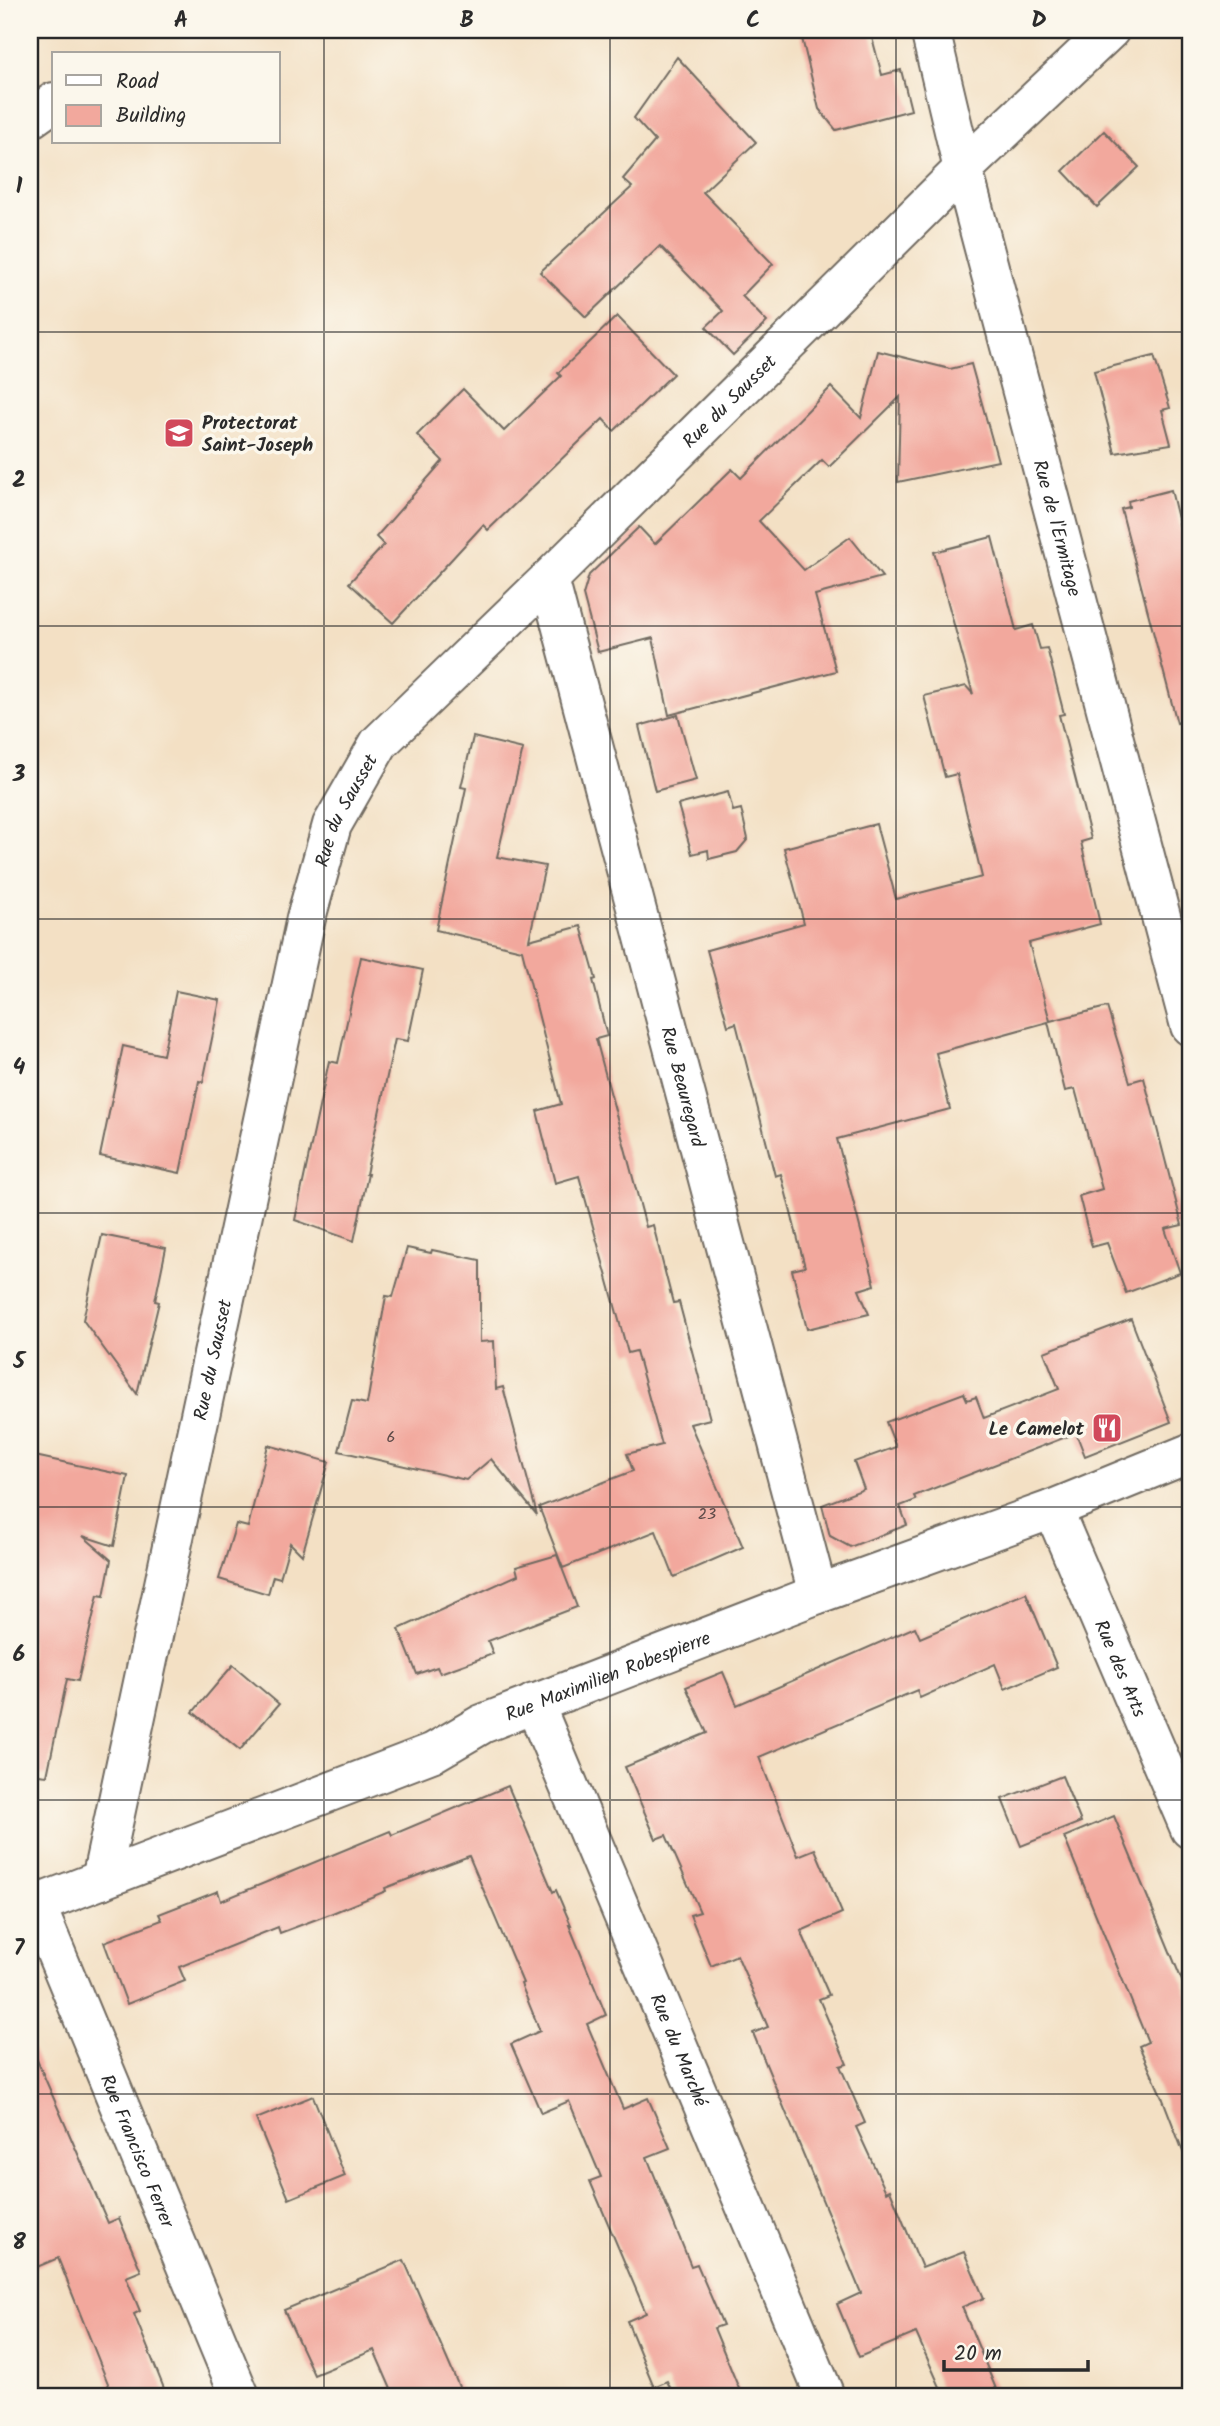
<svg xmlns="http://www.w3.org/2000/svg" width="1220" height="2426" viewBox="0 0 1220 2426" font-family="Kalam,sans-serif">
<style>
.building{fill:#f2a89d}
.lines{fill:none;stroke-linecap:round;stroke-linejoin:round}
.minor-casing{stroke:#716a61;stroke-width:42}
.minor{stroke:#fff;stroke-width:38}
.grid{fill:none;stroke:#2b2b2b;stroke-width:2;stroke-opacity:0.55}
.labels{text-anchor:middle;stroke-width:7;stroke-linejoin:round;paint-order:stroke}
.number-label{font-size:16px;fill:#5d4a48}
.street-label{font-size:19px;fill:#2b2b2b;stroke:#fbf7ec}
.poi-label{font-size:19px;font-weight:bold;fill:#2b2b2b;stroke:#fbf7ec;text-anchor:start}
.neatline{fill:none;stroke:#2b2b2b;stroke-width:2.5}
.grid-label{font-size:23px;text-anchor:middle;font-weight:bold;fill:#2b2b2b}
</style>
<rect width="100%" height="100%" fill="#fbf7ec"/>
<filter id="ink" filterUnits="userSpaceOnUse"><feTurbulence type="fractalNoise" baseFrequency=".0143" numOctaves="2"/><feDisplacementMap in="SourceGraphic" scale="14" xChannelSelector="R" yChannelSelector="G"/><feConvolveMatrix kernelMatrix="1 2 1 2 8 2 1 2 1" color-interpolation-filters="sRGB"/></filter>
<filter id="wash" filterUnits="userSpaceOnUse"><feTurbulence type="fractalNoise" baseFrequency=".00686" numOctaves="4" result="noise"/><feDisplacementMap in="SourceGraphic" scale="28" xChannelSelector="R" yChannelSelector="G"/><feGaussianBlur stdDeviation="1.57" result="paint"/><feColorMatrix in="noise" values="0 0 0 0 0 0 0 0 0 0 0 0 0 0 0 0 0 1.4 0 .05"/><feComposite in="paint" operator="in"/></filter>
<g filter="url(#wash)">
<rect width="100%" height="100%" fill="#f3e0c4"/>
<g id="blocks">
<g class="building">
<path d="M 800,30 L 870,30 L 882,75 L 901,70 L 911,110 L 836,130 L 819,109 Z"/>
<path d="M 677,57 L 756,142 L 703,192 L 773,264 L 742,296 L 767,322 L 733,355 L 706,327 L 723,311 L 660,246 L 586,317 L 540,272 L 632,187 L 623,179 L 655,141 L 634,118 Z"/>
<path d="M 1104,131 L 1139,167 L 1097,207 L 1063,171 Z"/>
<path d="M 617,316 L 673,374 L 614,431 L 603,419 L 488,530 L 483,525 L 393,623 L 349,583 L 384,545 L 376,537 L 443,461 L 417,435 L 463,389 L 504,431 L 561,376 L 558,373 Z"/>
<path d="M 878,351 L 950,369 L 971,364 L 998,461 L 898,482 L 900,397 L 829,467 L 822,460 L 759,521 L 804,570 L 850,537 L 882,577 L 815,595 L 836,671 L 669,715 L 653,638 L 598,652 L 583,595 L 589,575 L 639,527 L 655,544 L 732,469 L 741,478 L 831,387 L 861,418 Z"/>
<path d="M 1154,356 L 1170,408 L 1162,410 L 1171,444 L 1115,453 L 1094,371 Z"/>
<path d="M 1171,490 L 1190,568 L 1190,721 L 1177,723 L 1121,509 L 1129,507 L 1128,501 Z"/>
<path d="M 992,537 L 1016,630 L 1033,625 L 1040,649 L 1047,648 L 1064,714 L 1059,715 L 1091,839 L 1081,842 L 1100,924 L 1029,943 L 1050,1021 L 1107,1007 L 1130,1082 L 1144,1078 L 1182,1225 L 1165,1229 L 1180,1273 L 1126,1293 L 1107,1243 L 1092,1247 L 1079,1196 L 1102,1189 L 1075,1089 L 1065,1091 L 1048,1022 L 936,1053 L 950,1109 L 837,1139 L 875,1285 L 859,1290 L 869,1314 L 807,1329 L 792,1270 L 805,1267 L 781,1174 L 775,1176 L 736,1023 L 728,1026 L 707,950 L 804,923 L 784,848 L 876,824 L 896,899 L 982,877 L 957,774 L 945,777 L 924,696 L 966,686 L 973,694 L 934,552 Z"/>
<path d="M 678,715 L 696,780 L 655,791 L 639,726 Z"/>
<path d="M 473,737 L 523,749 L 497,857 L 545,866 L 529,940 L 581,926 L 596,979 L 593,980 L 607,1036 L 596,1039 L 646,1227 L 653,1225 L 673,1303 L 679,1302 L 710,1419 L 690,1424 L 743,1547 L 674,1577 L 656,1531 L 563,1568 L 539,1507 L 633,1471 L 627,1454 L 662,1445 L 636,1351 L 628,1353 L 579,1176 L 555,1183 L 537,1111 L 561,1104 L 522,950 L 436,930 L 466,788 L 461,787 Z"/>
<path d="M 728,792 L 733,811 L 741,809 L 748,839 L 737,852 L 709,859 L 708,850 L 692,854 L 678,805 Z"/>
<path d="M 361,957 L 423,970 L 408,1041 L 395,1039 L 366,1174 L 368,1174 L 354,1241 L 295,1220 L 329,1061 L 338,1063 Z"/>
<path d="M 176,991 L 220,1000 L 203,1082 L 199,1081 L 180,1173 L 100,1156 L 123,1046 L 163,1055 Z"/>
<path d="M 102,1235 L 166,1248 L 155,1301 L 159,1302 L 137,1394 L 83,1320 Z"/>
<path d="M 407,1248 L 431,1253 L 432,1250 L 480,1260 L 480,1342 L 494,1341 L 496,1389 L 503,1387 L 537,1515 L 491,1459 L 466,1480 L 339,1451 L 352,1401 L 367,1404 L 386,1296 L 393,1297 Z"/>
<path d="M 1131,1319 L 1171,1422 L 1085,1456 L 1076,1433 L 914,1496 L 916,1500 L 900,1506 L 907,1525 L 850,1547 L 830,1536 L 822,1505 L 864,1489 L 854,1462 L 896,1447 L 886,1422 L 964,1393 L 967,1400 L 976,1397 L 984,1418 L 1059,1389 L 1044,1352 Z"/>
<path d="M 268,1445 L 329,1462 L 302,1555 L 290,1543 L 280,1578 L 273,1576 L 268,1594 L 219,1579 L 236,1524 L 248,1527 Z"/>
<path d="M 30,1455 L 128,1476 L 114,1546 L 83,1536 L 111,1560 L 104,1596 L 98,1595 L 78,1681 L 67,1679 L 47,1776 L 30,1774 Z"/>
<path d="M 557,1555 L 577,1607 L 488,1641 L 493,1654 L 440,1673 L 437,1667 L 417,1674 L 399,1629 L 518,1575 L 516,1567 Z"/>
<path d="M 1026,1593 L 1057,1667 L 1005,1689 L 995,1664 L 920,1698 L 917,1690 L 759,1757 L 798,1856 L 815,1849 L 842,1913 L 801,1931 L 829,1995 L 819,1999 L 847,2064 L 840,2066 L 865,2123 L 856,2127 L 886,2192 L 890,2190 L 922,2268 L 964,2252 L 984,2298 L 962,2307 L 999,2396 L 944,2396 L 916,2333 L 859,2357 L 837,2304 L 861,2293 L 753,2033 L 768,2027 L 737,1955 L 711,1966 L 690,1915 L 700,1912 L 666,1835 L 656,1839 L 625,1767 L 707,1733 L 686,1687 L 723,1672 L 737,1705 L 915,1627 L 920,1638 Z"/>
<path d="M 233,1665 L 279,1704 L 240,1750 L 193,1712 Z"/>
<path d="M 1062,1776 L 1081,1822 L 1021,1846 L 1002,1799 Z"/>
<path d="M 508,1786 L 553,1892 L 556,1890 L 571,1925 L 569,1925 L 606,2015 L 587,2024 L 623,2109 L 648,2098 L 670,2148 L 647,2157 L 691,2266 L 697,2264 L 723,2325 L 714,2328 L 742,2396 L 674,2396 L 667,2381 L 654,2387 L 627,2321 L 646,2313 L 590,2181 L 601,2177 L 569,2101 L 541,2113 L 511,2044 L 540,2031 L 521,1984 L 523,1983 L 469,1856 L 385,1888 L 386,1891 L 330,1914 L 280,1933 L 278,1927 L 179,1967 L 185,1981 L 127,2004 L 104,1942 L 162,1920 L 159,1914 L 218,1891 L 221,1901 L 390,1831 L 392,1835 Z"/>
<path d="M 1114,1816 L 1190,2000 L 1190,2161 L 1187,2162 L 1162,2097 L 1139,2046 L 1148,2042 L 1064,1837 Z"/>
<path d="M 30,2044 L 108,2223 L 119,2218 L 141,2271 L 126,2277 L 140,2311 L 134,2314 L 167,2396 L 113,2396 L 58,2258 L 30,2270 Z"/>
<path d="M 313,2096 L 345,2176 L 289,2199 L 256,2119 Z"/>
<path d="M 404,2260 L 463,2396 L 394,2396 L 374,2350 L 314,2375 L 284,2310 Z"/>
</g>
</g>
</g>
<g filter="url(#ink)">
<use href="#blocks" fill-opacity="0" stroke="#716a61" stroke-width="2"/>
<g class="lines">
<g class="minor-casing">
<g id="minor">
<path id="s1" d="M 930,30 L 963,169 L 1190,1026"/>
<path d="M 30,119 L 54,102"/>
<path id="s2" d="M 549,579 L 818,1594"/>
<path id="s3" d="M 1053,1509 L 1190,1829"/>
<path id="s4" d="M 534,1703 L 825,2396"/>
<path id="s5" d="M 101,1880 L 306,918 L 332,825 L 379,743 L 549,579 L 963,169 L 1110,30"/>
<path id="s6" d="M 36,1905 L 240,2396"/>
<path id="s7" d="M 30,1907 L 434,1752 L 482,1724 L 818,1594 L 1053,1509 L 1190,1453"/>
</g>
</g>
<use href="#minor" class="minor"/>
</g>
</g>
<path class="grid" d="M 324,30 L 324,2396M 610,30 L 610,2396M 896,30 L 896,2396M 30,332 L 1190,332M 30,626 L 1190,626M 30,919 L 1190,919M 30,1213 L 1190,1213M 30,1507 L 1190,1507M 30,1800 L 1190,1800M 30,2094 L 1190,2094"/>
<defs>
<g id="school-square" transform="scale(1.575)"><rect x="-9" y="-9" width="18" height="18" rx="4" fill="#d1495b" stroke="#fbf7ec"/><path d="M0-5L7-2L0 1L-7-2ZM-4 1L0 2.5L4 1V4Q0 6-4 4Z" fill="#fff"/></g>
<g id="restaurant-square" transform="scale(1.575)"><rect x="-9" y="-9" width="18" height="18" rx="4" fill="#d1495b" stroke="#fbf7ec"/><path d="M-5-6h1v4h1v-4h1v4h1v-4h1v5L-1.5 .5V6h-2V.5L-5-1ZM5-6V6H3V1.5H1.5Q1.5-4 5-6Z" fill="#fff"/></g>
</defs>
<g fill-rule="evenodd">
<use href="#school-square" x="179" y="433"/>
<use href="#restaurant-square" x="1107" y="1428"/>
</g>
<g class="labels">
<g class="number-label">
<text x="391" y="1442">6</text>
<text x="707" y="1519">23</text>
</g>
<g class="street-label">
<text dy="7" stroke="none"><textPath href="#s5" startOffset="1664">Rue du Sausset</textPath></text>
<text dy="7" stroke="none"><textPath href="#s1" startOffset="514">Rue de l'Ermitage</textPath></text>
<text dy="7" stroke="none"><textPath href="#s5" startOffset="1099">Rue du Sausset</textPath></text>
<text dy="7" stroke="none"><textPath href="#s2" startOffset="525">Rue Beauregard</textPath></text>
<text dy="7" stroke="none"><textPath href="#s5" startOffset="532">Rue du Sausset</textPath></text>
<text dy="7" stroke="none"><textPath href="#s3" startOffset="173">Rue des Arts</textPath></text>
<text dy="7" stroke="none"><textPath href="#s7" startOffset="623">Rue Maximilien Robespierre</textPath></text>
<text dy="7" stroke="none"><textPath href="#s4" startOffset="376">Rue du Marché</textPath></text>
<text dy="7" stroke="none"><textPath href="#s6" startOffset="266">Rue Francisco Ferrer</textPath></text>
</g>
<g class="poi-label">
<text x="202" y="429">Protectorat<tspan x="202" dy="22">Saint-Joseph</tspan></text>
<text x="1084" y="1435" text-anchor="end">Le Camelot</text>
</g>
</g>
<rect width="1220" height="2426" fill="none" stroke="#fbf7ec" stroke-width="77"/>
<rect x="52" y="52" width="228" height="91" fill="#fbf7ec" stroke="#a8a59f" stroke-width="2"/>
<rect x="66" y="75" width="35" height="10" fill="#ffffff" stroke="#a8a59f" stroke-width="2"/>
<text x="116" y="88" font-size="21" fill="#2b2b2b">Road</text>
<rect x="66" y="105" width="35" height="21" fill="#f2a89d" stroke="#a8a59f" stroke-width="2"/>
<text x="116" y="122" font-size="21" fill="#2b2b2b">Building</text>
<path d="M944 2360v10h144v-10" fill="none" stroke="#2b2b2b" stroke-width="3.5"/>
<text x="954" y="2360" font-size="21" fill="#2b2b2b" stroke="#fbf7ec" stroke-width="5" paint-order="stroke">20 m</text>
<rect x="38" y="38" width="1144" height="2350" class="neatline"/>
<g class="grid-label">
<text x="181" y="27">A</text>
<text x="467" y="27">B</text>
<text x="753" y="27">C</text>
<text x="1039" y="27">D</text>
<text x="19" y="193">1</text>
<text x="19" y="487">2</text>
<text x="19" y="781">3</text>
<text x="19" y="1074">4</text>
<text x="19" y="1368">5</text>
<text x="19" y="1661">6</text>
<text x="19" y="1955">7</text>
<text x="19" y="2249">8</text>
</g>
</svg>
